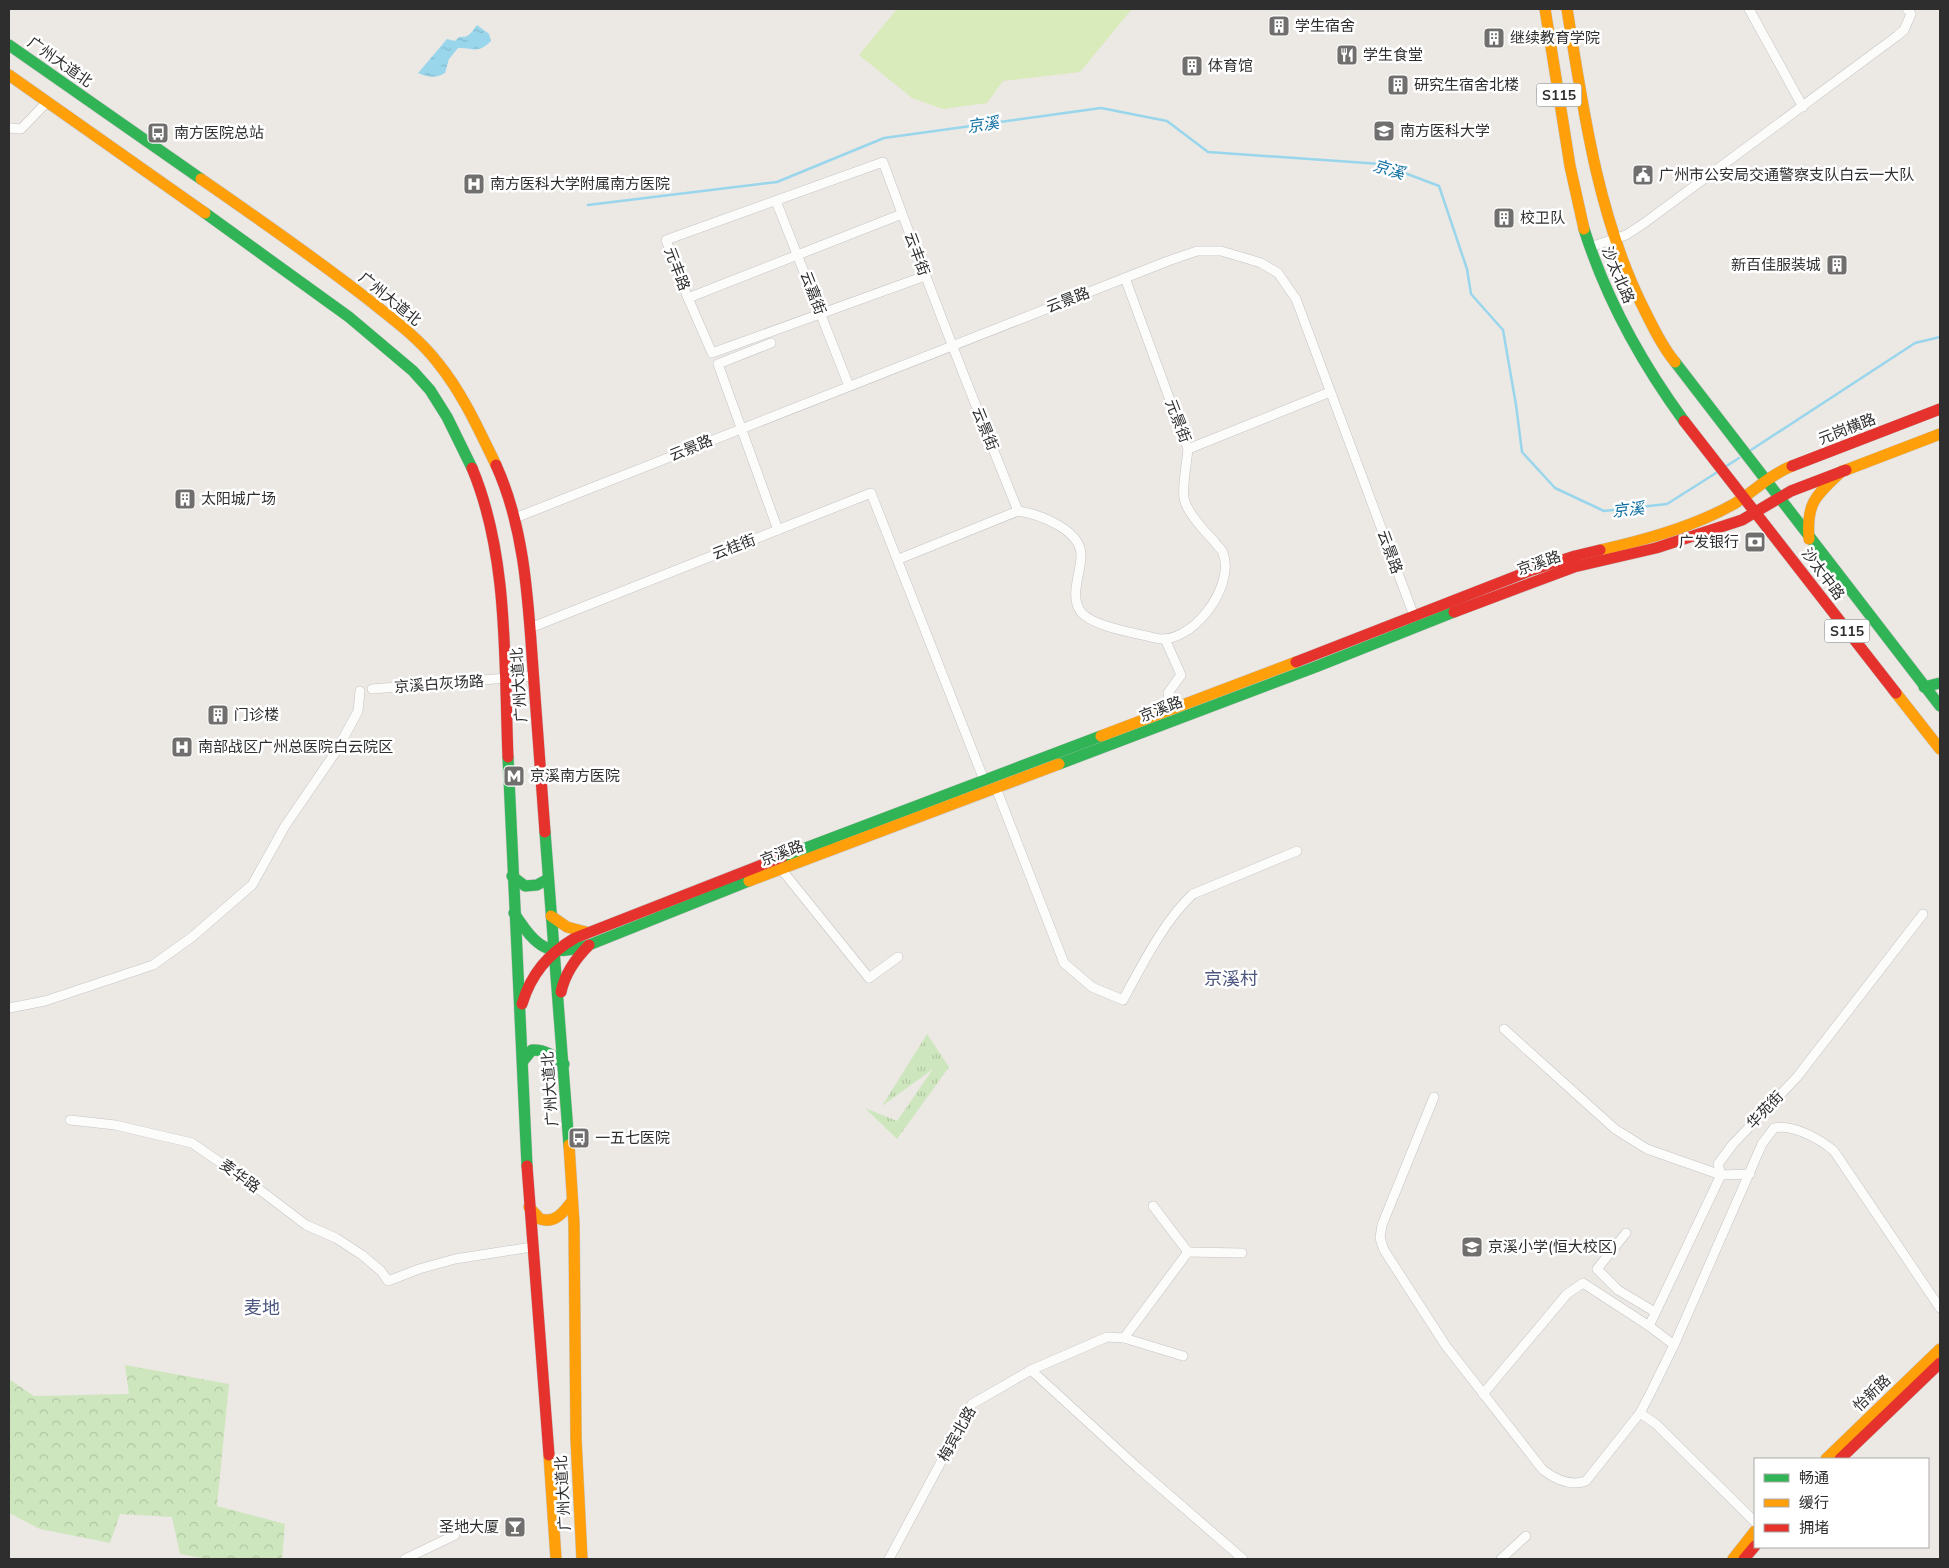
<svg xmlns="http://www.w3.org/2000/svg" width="1949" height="1568" viewBox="0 0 1949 1568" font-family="Mulish,'Noto Sans SC',sans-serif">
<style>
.forest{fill:url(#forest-crowns)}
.park{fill:url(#park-tufts)}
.pitch{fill:#d9eabb}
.water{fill:url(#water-ripples)}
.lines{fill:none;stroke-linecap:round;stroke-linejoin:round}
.stream{stroke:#99d6ec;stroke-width:2.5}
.street-casing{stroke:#c5c4c5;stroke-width:10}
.fast-casing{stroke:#c5c4c5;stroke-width:12}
.slow-casing{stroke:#c5c4c5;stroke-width:12}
.jam-casing{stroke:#c5c4c5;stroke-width:12}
.street{stroke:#fcfcfb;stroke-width:9}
.fast{stroke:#30b455;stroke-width:11}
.slow{stroke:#ff9f0a;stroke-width:11}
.jam{stroke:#e5322d;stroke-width:11}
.labels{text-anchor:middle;stroke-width:5;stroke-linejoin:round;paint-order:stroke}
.shield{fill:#fff;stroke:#6d6d6d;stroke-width:1}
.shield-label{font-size:14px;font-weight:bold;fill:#2e2e2e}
.poi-label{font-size:15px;fill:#2e2e2e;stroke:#fff;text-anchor:start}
.street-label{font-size:15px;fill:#2e2e2e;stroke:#fff}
.water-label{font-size:16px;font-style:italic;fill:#0d6fa3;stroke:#fff}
.quarter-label{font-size:18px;fill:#4d5680;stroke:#fff}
</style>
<defs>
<pattern id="forest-crowns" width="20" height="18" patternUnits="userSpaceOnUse" patternTransform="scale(1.25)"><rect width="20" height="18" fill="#cee6be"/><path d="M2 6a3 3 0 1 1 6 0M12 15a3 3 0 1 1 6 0" fill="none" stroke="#b1c6a4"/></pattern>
<pattern id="park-tufts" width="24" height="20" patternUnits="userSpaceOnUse" patternTransform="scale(1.25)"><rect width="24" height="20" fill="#cee6be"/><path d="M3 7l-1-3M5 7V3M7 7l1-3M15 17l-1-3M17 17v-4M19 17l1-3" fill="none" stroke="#b1c6a4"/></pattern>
<pattern id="water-ripples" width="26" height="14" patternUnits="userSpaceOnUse" patternTransform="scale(1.25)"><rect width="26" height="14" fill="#99d6ec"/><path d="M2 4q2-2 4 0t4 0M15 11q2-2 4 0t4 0" fill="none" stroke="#84b8cb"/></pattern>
</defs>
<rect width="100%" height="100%" fill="#ece8e4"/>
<path class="forest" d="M 125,1365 L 229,1384 L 217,1506 L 285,1524 L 282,1559 L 208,1559 L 180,1554 L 172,1517 L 120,1514 L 110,1543 L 40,1529 L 9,1513 L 9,1379 L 34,1396 L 129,1394 Z"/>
<path class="park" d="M 927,1034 L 949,1067 L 897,1139 L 865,1108 L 897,1121 L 933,1069 L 882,1106 Z"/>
<path class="pitch" d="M 897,9 L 1132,9 L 1080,72 L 1003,81 L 987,103 L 943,109 L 912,98 L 859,55 Z"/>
<path class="water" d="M 477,25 L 489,34 L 491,41 C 477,55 473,47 458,48 L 449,59 L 445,73 C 435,79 428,77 418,73 L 447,39 L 455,41 L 459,37 C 470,38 471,32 477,25 Z"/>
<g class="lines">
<g class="stream">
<path d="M 588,205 L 777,182 L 884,138 L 1101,108 L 1167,121 L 1208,152 L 1381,164 L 1439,186 L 1467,269 L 1471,294 L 1503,330 L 1516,405 L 1522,452 L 1555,488 L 1604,511 L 1667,504 L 1716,473"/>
<path d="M 1748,452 L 1915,343 L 1940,337"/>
<path d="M 1725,467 L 1739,458"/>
</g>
<g class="street-casing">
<g id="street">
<path d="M 1749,9 L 1803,107"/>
<path d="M 9,128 L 21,129 L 47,102"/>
<path d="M 776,201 L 849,386"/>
<path d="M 902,214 L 688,298 L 666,240 L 883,162 C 926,279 971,395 1018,511"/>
<path d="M 1590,247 L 1626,235 L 1643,224 L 1897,36 L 1904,30 L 1911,14 L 1907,9"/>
<path d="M 1125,278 L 1188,449 L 1330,392"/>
<path d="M 688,298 L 712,353 L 925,276"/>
<path d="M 771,343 L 718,364 L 778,530"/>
<path d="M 1018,511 C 1039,514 1082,530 1081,556 C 1081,573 1069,596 1081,612 C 1093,627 1136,633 1155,638 C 1191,647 1236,586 1223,553 C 1222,549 1216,545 1214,541 C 1205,532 1186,511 1184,498 C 1182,487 1187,461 1188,449"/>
<path d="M 515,518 L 1168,261 L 1197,251 L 1221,251 L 1245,258 L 1261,263 L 1278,273 L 1296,299 L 1414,616"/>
<path d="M 899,559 L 1018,511"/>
<path d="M 530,628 L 871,493 L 984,780"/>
<path d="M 1165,639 L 1181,675 L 1168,693 L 1171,711"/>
<path d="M 372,689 L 533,676"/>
<path d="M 996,788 L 1064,963 L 1092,987 L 1123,1000 C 1141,967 1165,919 1193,894 L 1297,851"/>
<path d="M 781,869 L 869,978 L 898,957"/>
<path d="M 9,1008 L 45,1001 L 153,965 L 192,937 L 252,885 L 285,826 L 337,750 L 358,711 L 360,691"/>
<path d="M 1504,1029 L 1615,1129 L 1647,1149 L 1721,1175 L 1750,1174"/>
<path d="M 1434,1097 L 1382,1225 L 1380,1238 L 1384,1250 L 1446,1346 L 1543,1470 C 1555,1479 1570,1487 1586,1481 L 1640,1413 L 1652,1390 L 1675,1343 L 1762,1144 L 1774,1128 C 1793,1124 1820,1139 1834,1151 L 1940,1308"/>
<path d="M 70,1120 L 115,1125 L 192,1143 L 260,1190 L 306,1225 L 336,1238 L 362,1255 L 381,1271 L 388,1281 L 419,1269 L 455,1259 L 532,1247"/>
<path d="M 1153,1206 L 1188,1252"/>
<path d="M 1626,1233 L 1597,1269 L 1618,1290 L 1655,1312"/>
<path d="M 1188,1252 L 1242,1253"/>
<path d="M 1649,1326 L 1721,1175 L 1718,1164 L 1733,1144 L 1797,1077 L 1923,914"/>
<path d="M 1124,1338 L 1188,1252"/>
<path d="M 1031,1370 L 1138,1468 L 1243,1559"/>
<path d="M 1483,1394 L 1567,1294 L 1583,1283 L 1649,1326 L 1674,1345"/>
<path d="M 1640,1413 L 1656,1424 L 1755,1522"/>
<path d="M 405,1559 L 455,1535"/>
<path d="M 889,1559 L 972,1404 L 1031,1370 L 1107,1337 L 1124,1338 L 1183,1356"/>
<path d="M 1501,1559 L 1526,1536"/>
</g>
</g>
<g class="fast-casing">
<g id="fast">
<path d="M 9,45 L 201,179"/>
<path d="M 205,213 L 349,317 L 413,371 L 430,390 L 447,417 L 472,468"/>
<path d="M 1584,229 C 1606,299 1641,362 1684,421"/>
<path d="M 1675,362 L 1940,706"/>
<path d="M 1924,687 L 1940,683"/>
<path d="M 508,757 L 527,1166"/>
<path d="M 1059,764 L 1318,666 L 1454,612"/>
<path d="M 545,832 L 569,1145"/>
<path d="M 782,857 L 1101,736"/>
<path d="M 512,876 L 525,886 L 537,885 L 548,879"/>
<path d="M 514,913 C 537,948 548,958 589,945 L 749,881"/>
<path d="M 523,1061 L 532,1050 C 545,1049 554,1056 564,1064"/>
</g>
</g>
<g class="slow-casing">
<g id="slow">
<path d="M 1545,9 L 1570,166 L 1584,229"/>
<path d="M 1567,9 C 1583,108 1597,212 1641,303 C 1651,323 1661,345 1675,362"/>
<path d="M 9,75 L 205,213"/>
<path d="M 201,179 C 256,217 312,256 365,297 C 390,317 418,337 438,363 C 463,394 479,430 496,465"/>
<path d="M 1846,470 L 1940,434"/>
<path d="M 1809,539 C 1806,501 1817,495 1842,471"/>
<path d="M 1600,550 C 1646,540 1693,527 1734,504 C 1753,492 1771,474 1792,466"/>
<path d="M 1896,693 L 1940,749"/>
<path d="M 1101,736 L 1296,662"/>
<path d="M 749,881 L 1059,764"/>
<path d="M 551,916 L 567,927 L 586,932"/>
<path d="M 569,1145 L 574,1223 L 576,1439 L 582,1559"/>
<path d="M 529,1207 L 540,1219 C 555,1224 564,1212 572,1201"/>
<path d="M 549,1455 L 556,1559"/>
<path d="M 1826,1459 L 1940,1349"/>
<path d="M 1733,1559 L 1755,1531"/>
</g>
</g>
<g class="jam-casing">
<g id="jam">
<path d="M 1684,421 L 1896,693"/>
<path d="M 496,465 C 525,529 528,600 533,669 C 537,723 541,778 545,832"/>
<path d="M 1792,466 L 1940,409"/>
<path d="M 472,468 C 509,556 504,663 508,757"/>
<path d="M 1454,612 L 1574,567 L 1656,548 L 1742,520 L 1791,491 L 1846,470"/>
<path d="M 1296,662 L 1532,570 L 1575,556 L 1600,550"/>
<path d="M 561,992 C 565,973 575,959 589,945"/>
<path d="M 522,1004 C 531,974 548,954 575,938 L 782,857"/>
<path d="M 527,1166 L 549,1455"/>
<path d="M 1840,1459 L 1940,1363"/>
<path d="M 1744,1559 L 1755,1546"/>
</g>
</g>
<use href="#street" class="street"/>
<use href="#fast" class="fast"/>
<use href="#slow" class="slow"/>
<use href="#jam" class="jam"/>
</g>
<defs>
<g id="building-square" transform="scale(1.125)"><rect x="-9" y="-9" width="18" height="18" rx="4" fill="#706f6e" stroke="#fff"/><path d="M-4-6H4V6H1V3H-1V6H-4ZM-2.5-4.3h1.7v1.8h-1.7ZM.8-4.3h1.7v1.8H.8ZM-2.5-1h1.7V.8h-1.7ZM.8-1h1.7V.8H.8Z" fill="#fff"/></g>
<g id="restaurant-square" transform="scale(1.125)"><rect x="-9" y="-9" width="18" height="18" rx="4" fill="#706f6e" stroke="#fff"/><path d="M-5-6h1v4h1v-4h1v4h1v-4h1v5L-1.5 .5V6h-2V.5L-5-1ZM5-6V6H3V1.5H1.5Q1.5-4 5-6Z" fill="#fff"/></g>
<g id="university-square" transform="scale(1.125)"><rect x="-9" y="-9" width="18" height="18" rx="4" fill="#706f6e" stroke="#fff"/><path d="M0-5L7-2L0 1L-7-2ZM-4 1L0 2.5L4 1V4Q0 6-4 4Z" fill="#fff"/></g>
<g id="bus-square" transform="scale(1.125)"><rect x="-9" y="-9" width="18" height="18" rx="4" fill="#706f6e" stroke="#fff"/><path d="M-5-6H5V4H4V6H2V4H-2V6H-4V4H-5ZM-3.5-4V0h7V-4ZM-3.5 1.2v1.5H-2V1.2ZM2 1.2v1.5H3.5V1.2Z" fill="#fff"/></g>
<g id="civic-square" transform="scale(1.125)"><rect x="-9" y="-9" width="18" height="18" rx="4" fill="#706f6e" stroke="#fff"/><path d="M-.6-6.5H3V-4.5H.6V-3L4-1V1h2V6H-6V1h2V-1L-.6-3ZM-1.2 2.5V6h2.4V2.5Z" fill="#fff"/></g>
<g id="hospital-square" transform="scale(1.125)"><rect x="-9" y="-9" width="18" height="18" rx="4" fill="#706f6e" stroke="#fff"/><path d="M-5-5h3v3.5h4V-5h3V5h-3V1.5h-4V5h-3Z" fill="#fff"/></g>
<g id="bank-square" transform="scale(1.125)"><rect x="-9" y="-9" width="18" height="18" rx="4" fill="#706f6e" stroke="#fff"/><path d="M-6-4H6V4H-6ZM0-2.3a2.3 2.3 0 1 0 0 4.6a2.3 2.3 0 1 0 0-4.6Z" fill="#fff"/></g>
<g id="metro-square" transform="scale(1.125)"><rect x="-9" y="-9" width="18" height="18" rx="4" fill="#706f6e" stroke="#fff"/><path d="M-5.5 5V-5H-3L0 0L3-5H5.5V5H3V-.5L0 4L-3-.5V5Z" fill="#fff"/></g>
<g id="school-square" transform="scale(1.125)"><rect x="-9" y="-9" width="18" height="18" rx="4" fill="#706f6e" stroke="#fff"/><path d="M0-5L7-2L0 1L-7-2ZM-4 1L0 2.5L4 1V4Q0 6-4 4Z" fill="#fff"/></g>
<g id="bar-square" transform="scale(1.125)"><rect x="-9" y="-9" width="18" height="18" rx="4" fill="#706f6e" stroke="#fff"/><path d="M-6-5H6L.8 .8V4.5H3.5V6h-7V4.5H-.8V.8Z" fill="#fff"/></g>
</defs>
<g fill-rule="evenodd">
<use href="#building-square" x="1279" y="26"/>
<use href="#building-square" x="1494" y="38"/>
<use href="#restaurant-square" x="1347" y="55"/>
<use href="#building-square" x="1192" y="66"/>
<use href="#building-square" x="1398" y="85"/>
<use href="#university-square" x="1384" y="131"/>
<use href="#bus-square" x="158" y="133"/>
<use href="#civic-square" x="1643" y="175"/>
<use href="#hospital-square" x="474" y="184"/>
<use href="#building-square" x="1504" y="218"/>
<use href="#building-square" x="1837" y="265"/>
<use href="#building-square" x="185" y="499"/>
<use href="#bank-square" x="1755" y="542"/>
<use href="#building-square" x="218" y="715"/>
<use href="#hospital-square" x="182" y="747"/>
<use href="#metro-square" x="514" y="776"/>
<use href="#bus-square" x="579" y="1138"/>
<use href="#school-square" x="1472" y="1247"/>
<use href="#bar-square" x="515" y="1527"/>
</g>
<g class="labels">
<g class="shield">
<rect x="1536.5" y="83.5" width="45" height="23" rx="4"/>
<rect x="1824.5" y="619.5" width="45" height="23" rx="4"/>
</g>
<g class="shield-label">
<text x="1559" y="100">S115</text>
<text x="1847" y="636">S115</text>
</g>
<g class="poi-label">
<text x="1295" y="31">学生宿舍</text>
<text x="1510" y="43">继续教育学院</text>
<text x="1363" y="60">学生食堂</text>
<text x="1208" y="71">体育馆</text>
<text x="1414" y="90">研究生宿舍北楼</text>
<text x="1400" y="136">南方医科大学</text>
<text x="174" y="138">南方医院总站</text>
<text x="1659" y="180">广州市公安局交通警察支队白云一大队</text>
<text x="490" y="189">南方医科大学附属南方医院</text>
<text x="1520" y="223">校卫队</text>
<text x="1821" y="270" text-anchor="end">新百佳服装城</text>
<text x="201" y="504">太阳城广场</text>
<text x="1739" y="547" text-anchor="end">广发银行</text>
<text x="234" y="720">门诊楼</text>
<text x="198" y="752">南部战区广州总医院白云院区</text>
<text x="530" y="781">京溪南方医院</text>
<text x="595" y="1143">一五七医院</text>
<text x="1488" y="1252">京溪小学(恒大校区)</text>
<text x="499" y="1532" text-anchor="end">圣地大厦</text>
</g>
<g class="street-label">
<text transform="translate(60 62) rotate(35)" y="5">广州大道北</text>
<text transform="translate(917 254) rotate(70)" y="5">云丰街</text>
<text transform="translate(677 269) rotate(69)" y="5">元丰路</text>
<text transform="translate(1618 275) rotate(67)" y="5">沙太北路</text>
<text transform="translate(813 293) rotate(69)" y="5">云嘉街</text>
<text transform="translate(390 299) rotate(39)" y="5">广州大道北</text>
<text transform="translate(1068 300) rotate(-21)" y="5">云景路</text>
<text transform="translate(1178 421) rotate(69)" y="5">元景街</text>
<text transform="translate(985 429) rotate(68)" y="5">云景街</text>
<text transform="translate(1847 429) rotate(-21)" y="5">元岗横路</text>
<text transform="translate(691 448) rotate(-22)" y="5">云景路</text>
<text transform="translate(734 547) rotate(-21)" y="5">云桂街</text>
<text transform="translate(1390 552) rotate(70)" y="5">云景路</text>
<text transform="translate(1539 563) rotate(-19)" y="5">京溪路</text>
<text transform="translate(1823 574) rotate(53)" y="5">沙太中路</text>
<text transform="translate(439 684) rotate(-4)" y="5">京溪白灰场路</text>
<text transform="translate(519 685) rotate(-94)" y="5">广州大道北</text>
<text transform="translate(1161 709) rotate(-21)" y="5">京溪路</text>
<text transform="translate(782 853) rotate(-21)" y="5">京溪路</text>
<text transform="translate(550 1089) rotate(-94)" y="5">广州大道北</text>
<text transform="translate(1765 1110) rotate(-46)" y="5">华苑街</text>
<text transform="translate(240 1176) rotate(36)" y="5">麦华路</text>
<text transform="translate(1872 1393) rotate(-44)" y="5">怡新路</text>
<text transform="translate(957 1434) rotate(-61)" y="5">梅宾北路</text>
<text transform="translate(563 1493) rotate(-93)" y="5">广州大道北</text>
</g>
<g class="water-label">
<text transform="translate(983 124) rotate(-8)" y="6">京溪</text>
<text transform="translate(1389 169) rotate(16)" y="6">京溪</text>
<text transform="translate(1628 509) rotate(-6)" y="6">京溪</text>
</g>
<g class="quarter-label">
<text x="1231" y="985">京溪村</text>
<text x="262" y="1314">麦地</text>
</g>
</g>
<rect width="1949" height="1568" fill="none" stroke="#2e2e2e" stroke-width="20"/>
<rect x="1754" y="1458" width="175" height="90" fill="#ffffff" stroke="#ababab"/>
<rect x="1764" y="1474" width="25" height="8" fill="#30b455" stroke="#ababab"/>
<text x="1799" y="1483" font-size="15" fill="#2e2e2e">畅通</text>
<rect x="1764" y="1499" width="25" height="8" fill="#ff9f0a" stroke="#ababab"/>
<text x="1799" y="1508" font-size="15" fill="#2e2e2e">缓行</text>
<rect x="1764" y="1524" width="25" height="8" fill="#e5322d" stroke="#ababab"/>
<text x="1799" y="1533" font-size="15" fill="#2e2e2e">拥堵</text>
</svg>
